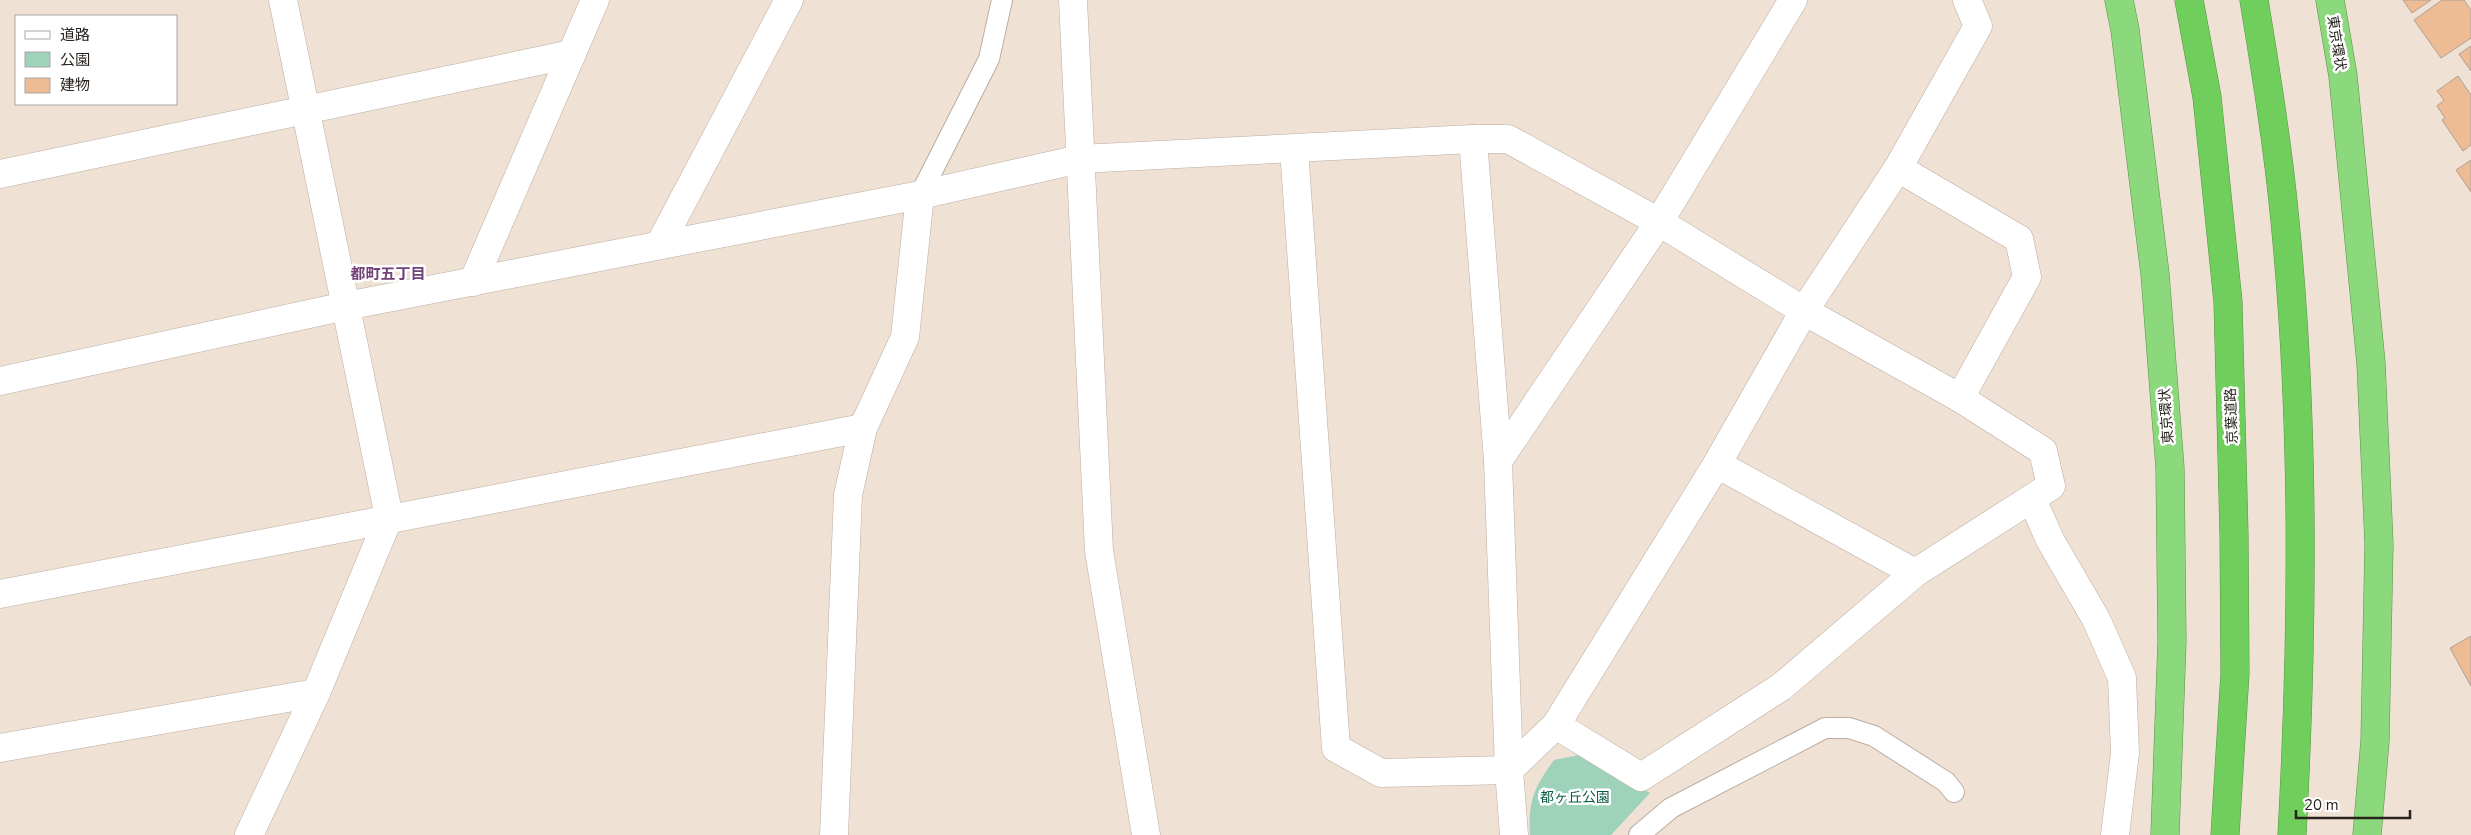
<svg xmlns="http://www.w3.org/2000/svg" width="2471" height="835" viewBox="0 0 2471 835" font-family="'Nunito Sans','Noto Sans JP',sans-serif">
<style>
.green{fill:#9ed2ba}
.building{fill:#edbc94;stroke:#aea094}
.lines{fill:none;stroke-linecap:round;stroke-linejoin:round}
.service-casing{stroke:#bbada1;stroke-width:22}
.minor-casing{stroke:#bbada1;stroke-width:29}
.trunk-casing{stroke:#579346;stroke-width:29}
.motorway-casing{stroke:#579346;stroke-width:29}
.service{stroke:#fff;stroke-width:20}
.minor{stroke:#fff;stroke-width:28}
.trunk{stroke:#8cd87c;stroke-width:28}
.motorway{stroke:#70cf5c;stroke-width:28}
.labels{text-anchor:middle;stroke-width:5;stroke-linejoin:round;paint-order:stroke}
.street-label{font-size:14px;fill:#28231e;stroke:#fff}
.park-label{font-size:14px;fill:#075b41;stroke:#fff}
.neighbourhood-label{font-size:15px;font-weight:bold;fill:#714278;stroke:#fff}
</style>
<rect width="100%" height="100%" fill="#f0e1d5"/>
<path class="green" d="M 1579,755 L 1650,793 L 1611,835 L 1530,835 C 1528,800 1534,788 1554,760 Z"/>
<g class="building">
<path d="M 2403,0 L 2431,0 L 2412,13 Z"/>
<path d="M 2442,0 L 2464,0 L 2471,10 L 2471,38 L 2441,58 L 2414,20 Z"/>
<path d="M 2471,46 L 2471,71 L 2459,54 Z"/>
<path d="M 2458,76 L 2471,95 L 2471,145 L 2463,151 L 2442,120 L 2445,118 L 2437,106 L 2444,100 L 2437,91 Z"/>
<path d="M 2471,160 L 2471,192 L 2456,170 Z"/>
<path d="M 2471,636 L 2471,686 L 2450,648 Z"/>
</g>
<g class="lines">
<g class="service-casing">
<g id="service">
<path d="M 920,195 L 989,59 L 1002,0"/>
<path d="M 1639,835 L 1671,808 L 1825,728 L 1849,728 L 1874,736 L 1946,782 L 1954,792"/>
</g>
</g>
<g class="minor-casing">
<g id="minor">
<path d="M 1073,0 L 1099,551 L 1146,835"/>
<path d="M 1473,139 L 1498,461 L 1509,770 L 1514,835"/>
<path d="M 1294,149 L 1336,748 L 1381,773 L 1509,770 L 1556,725 L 1717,464 L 1804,311 L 1898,168 L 1978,26 L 1967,0"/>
<path d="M 1898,168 L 2019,239 L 2027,277 L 1960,398"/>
<path d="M 0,174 L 572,54"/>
<path d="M 660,244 L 789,0"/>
<path d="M 473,282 L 595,0"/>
<path d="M 0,381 L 346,306 L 920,195 L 1080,159 L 1473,139 L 1508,139 L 1659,222 L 1804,311 L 1960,398 L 2043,451 L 2051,486 L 1915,573 L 1781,687 L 1641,777 L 1556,725"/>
<path d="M 1498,461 L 1659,222 L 1793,0"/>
<path d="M 1717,464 L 1915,573"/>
<path d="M 2032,499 L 2050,540 L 2096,619 L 2122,678 L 2125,753 L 2115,835"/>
<path d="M 0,594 L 863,428"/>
<path d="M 0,748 L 316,693"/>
<path d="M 249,835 L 316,693 L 389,517 L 283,0"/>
<path d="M 834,835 L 848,495 L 863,428 L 905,337 L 920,195"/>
</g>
</g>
<g class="trunk-casing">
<g id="trunk">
<path d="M 2119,0 L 2125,30 L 2155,274 L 2170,468 L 2172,641 L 2165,835"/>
<path d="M 2330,0 L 2343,76 L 2371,363 L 2379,544 L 2375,741 L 2367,835"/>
</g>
</g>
<g class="motorway-casing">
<g id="motorway">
<path d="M 2189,0 L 2207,97 L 2228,302 L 2234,534 L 2235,673 L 2225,835"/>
<path d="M 2254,0 C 2266,73 2278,147 2285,221 C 2305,425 2303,631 2292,835"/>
</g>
</g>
<use href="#service" class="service"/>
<use href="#minor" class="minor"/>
<use href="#trunk" class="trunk"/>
<use href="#motorway" class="motorway"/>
</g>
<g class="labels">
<g class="street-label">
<text transform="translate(2337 43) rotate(81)" y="5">東京環状</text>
<text transform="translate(2166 416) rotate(-94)" y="5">東京環状</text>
<text transform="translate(2231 416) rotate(-92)" y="5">京葉道路</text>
</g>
<g class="park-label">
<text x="1575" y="802">都ヶ丘公園</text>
</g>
<g class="neighbourhood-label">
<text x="388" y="279">都町五丁目</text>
</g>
</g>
<rect x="15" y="15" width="162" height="90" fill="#ffffff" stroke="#a9a7a5"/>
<rect x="25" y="31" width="25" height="8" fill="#ffffff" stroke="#a9a7a5"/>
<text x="60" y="40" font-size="15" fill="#28231e">道路</text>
<rect x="25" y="52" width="25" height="15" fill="#9ed2ba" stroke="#a9a7a5"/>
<text x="60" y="65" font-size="15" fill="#28231e">公園</text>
<rect x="25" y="78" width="25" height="15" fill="#edbc94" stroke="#a9a7a5"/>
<text x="60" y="90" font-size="15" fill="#28231e">建物</text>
<path d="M2296 810v8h114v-8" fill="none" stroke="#28231e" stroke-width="2.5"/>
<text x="2304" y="810" font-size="15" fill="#28231e" stroke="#ffffff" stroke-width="4" paint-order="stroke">20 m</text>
</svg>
